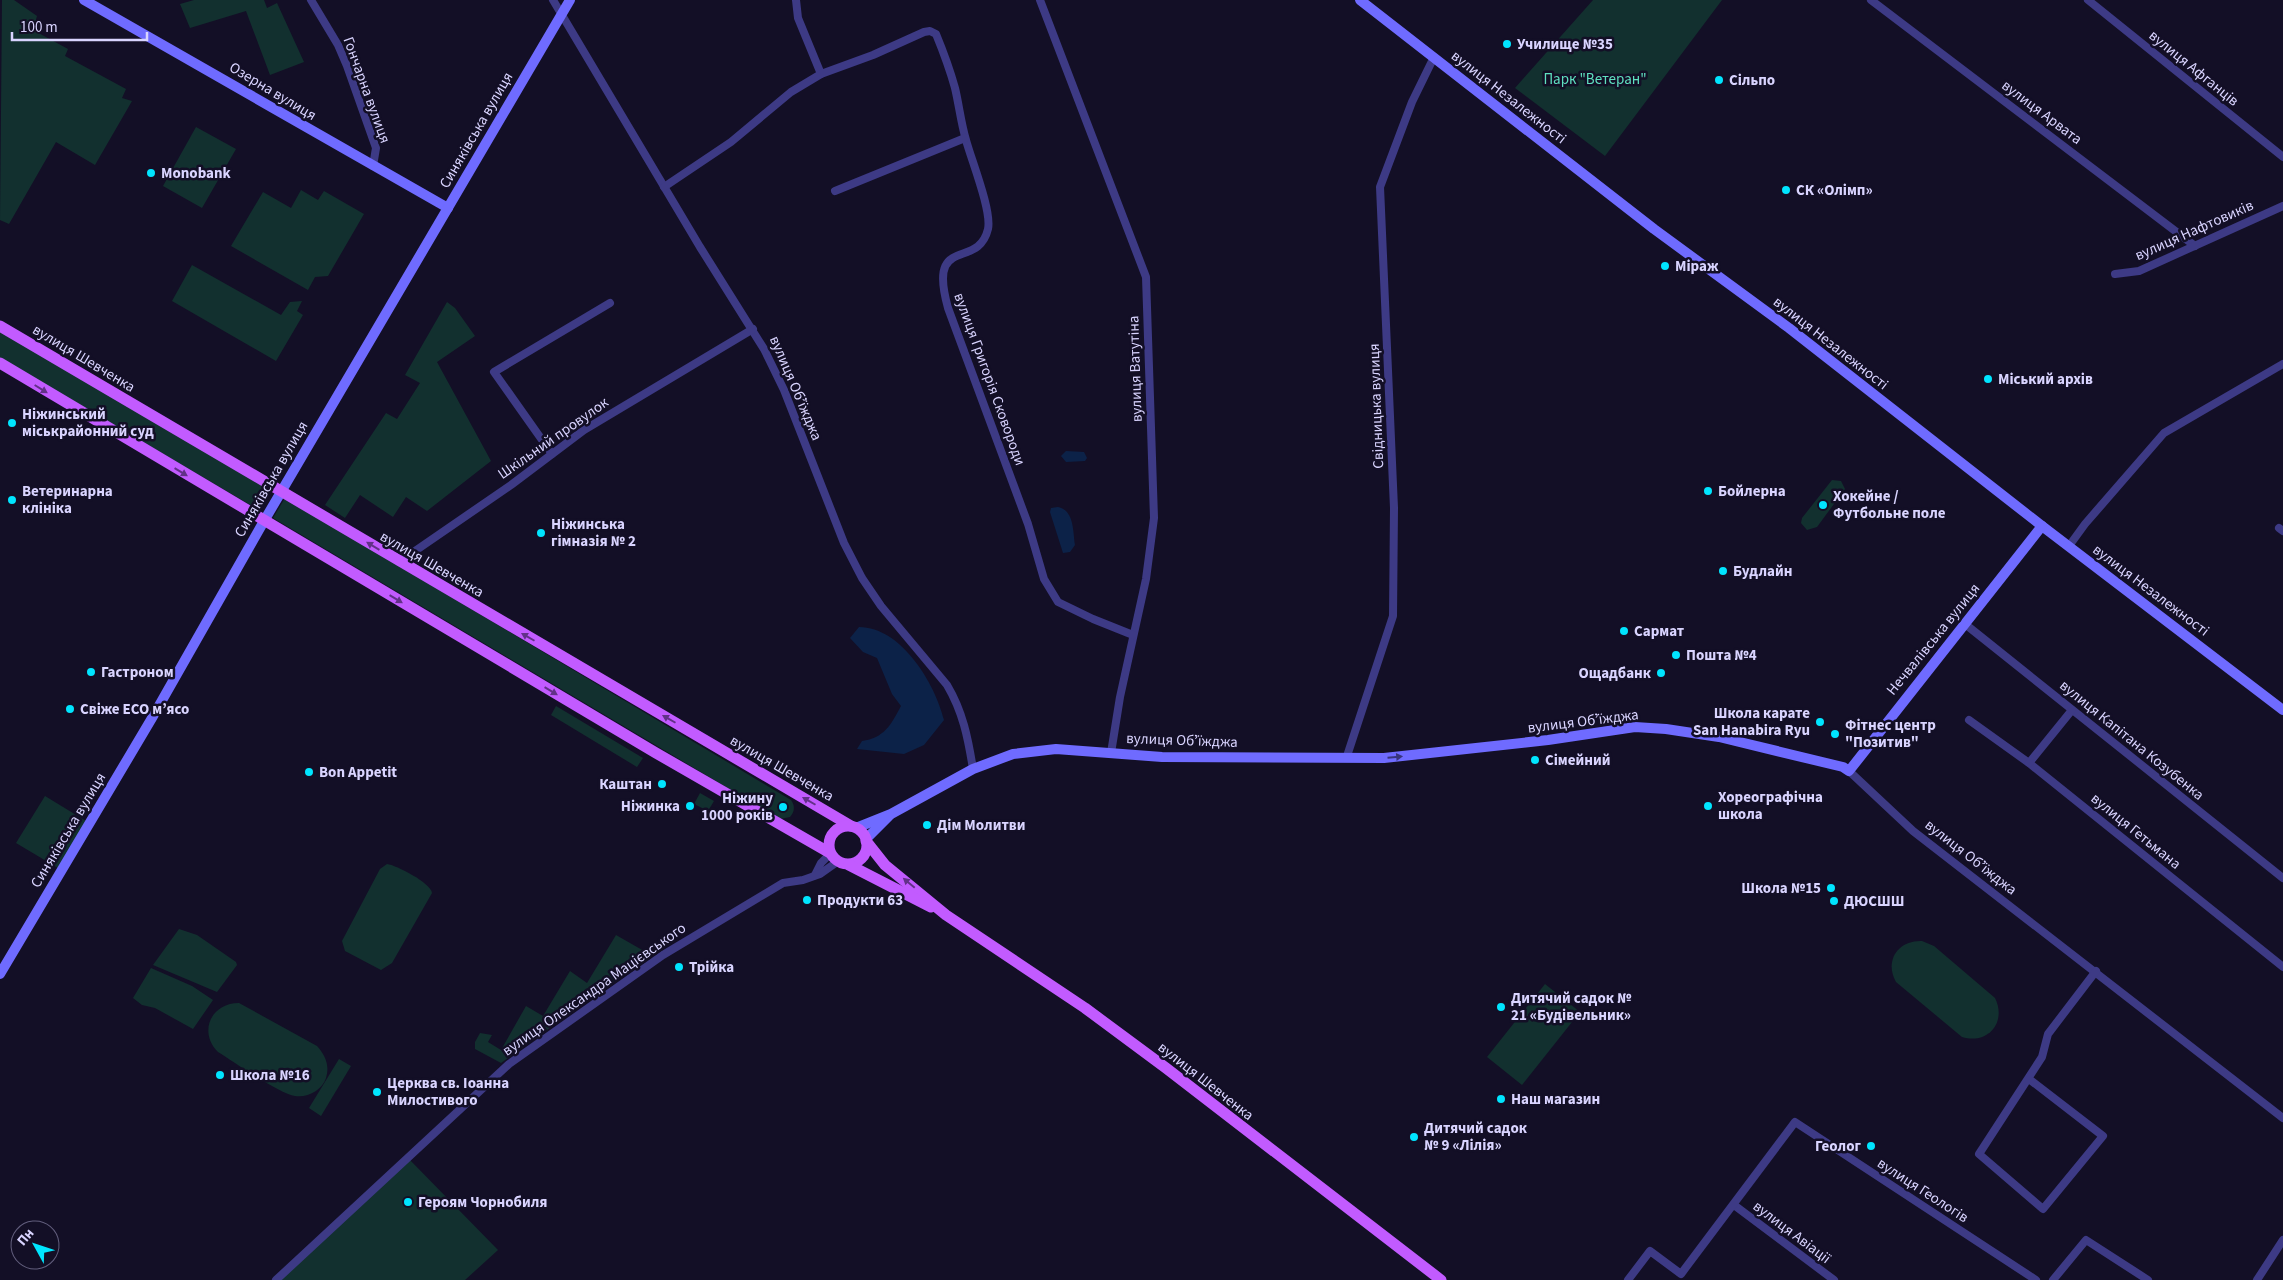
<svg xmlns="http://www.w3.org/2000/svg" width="2283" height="1280" viewBox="0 0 2283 1280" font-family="'Source Sans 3',sans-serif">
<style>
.green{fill:#12302f}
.water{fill:#0c2248}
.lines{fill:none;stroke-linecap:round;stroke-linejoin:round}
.street{stroke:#3d3a85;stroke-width:8}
.secondary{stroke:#6f6bff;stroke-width:10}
.primary{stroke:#c25bff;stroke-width:11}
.oneway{fill:#623188}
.oneway2{fill:#38347d}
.poi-dot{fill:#00e5ff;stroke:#130f26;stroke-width:2}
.labels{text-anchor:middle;stroke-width:5;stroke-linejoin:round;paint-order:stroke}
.poi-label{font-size:15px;font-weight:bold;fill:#d9d4ff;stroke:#130f26;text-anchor:start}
.street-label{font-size:15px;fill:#d9d4ff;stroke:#130f26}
.park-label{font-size:15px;fill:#5fe0c0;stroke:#130f26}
</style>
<rect width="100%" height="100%" fill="#130f26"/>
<g class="green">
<path d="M 2,0 L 14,0 L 37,16 L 33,30 L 68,49 L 65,56 L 126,89 L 122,98 L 132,101 L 95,165 L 56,142 L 9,224 L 0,220 Z"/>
<path d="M 194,0 L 264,0 L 267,8 L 277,3 L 304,62 L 270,75 L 246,11 L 190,28 L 180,4 Z"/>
<path d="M 1593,0 L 1722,0 L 1605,156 L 1515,88 Z"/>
<path d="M 196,127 L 236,149 L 202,208 L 163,186 Z"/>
<path d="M 301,190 L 318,200 L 324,191 L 364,214 L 328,276 L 315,277 L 308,290 L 231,246 L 263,192 L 291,208 Z"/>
<path d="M 192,265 L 281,315 L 290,302 L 302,301 L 297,311 L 303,315 L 276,361 L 172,301 Z"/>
<path d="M 447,302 L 455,308 L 475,336 L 437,362 L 491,461 L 427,511 L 406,497 L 393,517 L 360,495 L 345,518 L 325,505 L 386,413 L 397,419 L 420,383 L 405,375 Z"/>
<path d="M 0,330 L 271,489 L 259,510 L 0,358 Z"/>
<path d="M 1832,480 L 1841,481 L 1845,489 L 1817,527 L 1807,530 L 1801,523 L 1802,518 Z"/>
<path d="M 285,498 L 791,800 C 795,806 795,811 790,817 L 780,819 L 273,518 Z"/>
<path d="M 556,706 L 643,758 L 637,767 L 551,715 Z"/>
<path d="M 700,793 L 714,801 L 708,811 L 694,804 Z"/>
<path d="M 45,796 L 86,821 L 58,868 L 16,843 Z"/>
<path d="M 387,864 C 396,865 431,883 432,893 L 392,963 L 381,970 L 345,951 L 342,941 L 380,869 Z"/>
<path d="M 179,929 L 197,935 L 236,962 L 237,965 L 217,992 L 153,965 Z"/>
<path d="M 616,935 L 651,955 L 501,1063 L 475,1049 L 475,1042 L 480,1033 L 492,1035 L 488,1042 L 501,1050 L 526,1006 L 543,1016 L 570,971 L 587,983 Z"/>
<path d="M 1922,941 L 1934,946 L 1995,998 C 2007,1022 1988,1045 1962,1037 L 1896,982 C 1884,961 1898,940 1922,941 Z"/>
<path d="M 151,968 L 192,986 L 213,1000 L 193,1029 L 155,1008 L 142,1005 L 133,998 Z"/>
<path d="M 1545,984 L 1580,1012 L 1522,1085 L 1487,1057 Z"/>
<path d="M 239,1003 L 317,1046 C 325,1055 330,1065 326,1078 C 322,1090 308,1098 295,1096 C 280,1094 234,1062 218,1052 C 198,1032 211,1003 239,1003 Z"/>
<path d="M 339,1059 L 351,1066 L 321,1116 L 309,1108 Z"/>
<path d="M 407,1157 L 498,1250 L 465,1280 L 276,1280 Z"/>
</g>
<g class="water">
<path d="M 1066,451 L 1084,452 L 1087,458 L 1085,461 L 1066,462 L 1061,456 Z"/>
<path d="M 1058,507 C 1074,510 1073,531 1075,545 L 1070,552 L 1063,553 L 1050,512 L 1051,508 Z"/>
<path d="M 859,627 C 901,627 935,683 944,720 L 924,745 L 904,754 L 857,749 L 862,741 C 884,738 891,725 901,706 L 892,694 L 877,658 L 863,652 L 850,638 Z"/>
</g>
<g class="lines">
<g class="street">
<path d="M 311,0 L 338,45 L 347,66 L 376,148 L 373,166"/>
<path d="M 553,0 L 700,247 L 764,349 L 784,390 L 844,543 L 862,578 L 881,606 L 947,685 C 963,712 968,738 973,769"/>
<path d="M 796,0 L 798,18 L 821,74"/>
<path d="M 1040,0 L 1146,277 L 1154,518 L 1146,579 L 1120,697 L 1111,753"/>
<path d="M 1871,0 L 2195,246"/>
<path d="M 2088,0 L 2283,157"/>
<path d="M 664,187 L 731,142 L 791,92 L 821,74 L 873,55 L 924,32 L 930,31 L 936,34 C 943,51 950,70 955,88 C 959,105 961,123 966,140 C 971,159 992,211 988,229 C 978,271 927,233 948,308 L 1028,524 L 1044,579 L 1058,602 L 1093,619 L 1133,635"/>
<path d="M 835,191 L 965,138"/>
<path d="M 2115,274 L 2139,271 L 2283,206"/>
<path d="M 552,454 L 494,372 L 610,303"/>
<path d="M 2279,528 L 2283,531"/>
<path d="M 2069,546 L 2085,524 L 2164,433 L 2283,364"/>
<path d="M 399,562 L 511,485 L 584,430 L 753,329"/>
<path d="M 1965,624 L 2283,878"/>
<path d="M 1969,720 L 2029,763 L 2283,967"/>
<path d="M 1347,756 L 1393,616 L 1394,508 L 1380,187 L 1412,102 L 1434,57"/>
<path d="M 2029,763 L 2072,710"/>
<path d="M 1849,771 L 1913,831 L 2283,1118"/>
<path d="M 815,875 L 821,863 L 830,854"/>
<path d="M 2029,1079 L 2103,1136 L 2043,1209 L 1979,1154 L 2042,1057 L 2048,1034 L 2096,971"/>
<path d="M 1734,1205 L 1834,1280"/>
<path d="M 276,1280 L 509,1064 L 663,955 L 783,883 L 803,880 L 820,874 L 837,862"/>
<path d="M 1628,1280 L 1650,1251 L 1681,1274 L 1795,1122 L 2036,1280"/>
<path d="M 2053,1280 L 2086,1240 L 2148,1280"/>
<path d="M 2257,1280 L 2283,1240"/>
</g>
<g class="secondary">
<path d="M 84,0 L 448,208"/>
<path d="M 1360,0 L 1654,229 L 1789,328 L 2042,526 L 2283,710"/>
<path d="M 856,828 L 891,814 L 973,769 L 1013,754 L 1056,749 L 1162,757 L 1384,758 L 1548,740 L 1635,727 L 1666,729 L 1719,737 L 1843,767 L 1849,771 L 2042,526"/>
<path d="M 866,839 L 889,816"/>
<path d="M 0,974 L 152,718 L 264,521 L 570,0"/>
</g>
<g class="primary">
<path d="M 0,326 L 851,826"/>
<path d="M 0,363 L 656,753 L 830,853"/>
<circle cx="848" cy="845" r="19"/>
<path d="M 866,841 L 885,865 L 946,915 L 1085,1008 L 1166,1068 L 1441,1280"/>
<path d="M 849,865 L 931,907"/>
</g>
</g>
<defs><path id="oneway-solid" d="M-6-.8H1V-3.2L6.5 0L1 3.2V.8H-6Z" transform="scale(1.25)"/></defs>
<g class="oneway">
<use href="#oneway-solid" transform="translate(41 389) rotate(32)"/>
<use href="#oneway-solid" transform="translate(181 472) rotate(31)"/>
<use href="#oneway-solid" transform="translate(373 546) rotate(-149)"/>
<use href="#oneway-solid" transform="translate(396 599) rotate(31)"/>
<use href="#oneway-solid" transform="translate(528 637) rotate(-150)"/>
<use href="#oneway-solid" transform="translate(551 691) rotate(31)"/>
<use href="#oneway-solid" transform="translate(669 719) rotate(-150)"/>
<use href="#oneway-solid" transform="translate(809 801) rotate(-150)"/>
<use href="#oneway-solid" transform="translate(909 883) rotate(-140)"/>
</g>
<use class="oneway2" href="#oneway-solid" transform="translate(1395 757) rotate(-5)"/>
<g class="poi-dot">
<circle cx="1507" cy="44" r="5"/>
<circle cx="1719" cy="80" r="5"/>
<circle cx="151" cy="173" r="5"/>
<circle cx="1786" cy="190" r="5"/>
<circle cx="1665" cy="266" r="5"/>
<circle cx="1988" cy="379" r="5"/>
<circle cx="12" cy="423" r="5"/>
<circle cx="1708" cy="491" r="5"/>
<circle cx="12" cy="500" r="5"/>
<circle cx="1823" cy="505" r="5"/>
<circle cx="541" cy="533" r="5"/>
<circle cx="1723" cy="571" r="5"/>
<circle cx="1624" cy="631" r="5"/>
<circle cx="1676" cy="655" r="5"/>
<circle cx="91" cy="672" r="5"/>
<circle cx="1661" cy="673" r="5"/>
<circle cx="70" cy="709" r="5"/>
<circle cx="1820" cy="722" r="5"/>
<circle cx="1835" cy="734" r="5"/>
<circle cx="1535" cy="760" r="5"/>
<circle cx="309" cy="772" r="5"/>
<circle cx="662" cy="784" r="5"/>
<circle cx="690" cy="806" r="5"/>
<circle cx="1708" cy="806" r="5"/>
<circle cx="783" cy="807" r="5"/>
<circle cx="927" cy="825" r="5"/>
<circle cx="1831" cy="888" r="5"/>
<circle cx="807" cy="900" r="5"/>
<circle cx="1834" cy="901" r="5"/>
<circle cx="679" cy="967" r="5"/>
<circle cx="1501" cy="1007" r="5"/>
<circle cx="220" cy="1075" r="5"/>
<circle cx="377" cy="1092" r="5"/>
<circle cx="1501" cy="1099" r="5"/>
<circle cx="1414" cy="1137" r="5"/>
<circle cx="1871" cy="1146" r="5"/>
<circle cx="408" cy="1202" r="5"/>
</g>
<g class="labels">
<g class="poi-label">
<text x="1517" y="49">Училище №35</text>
<text x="1729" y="85">Сільпо</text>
<text x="161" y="178">Monobank</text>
<text x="1796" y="195">СК «Олімп»</text>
<text x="1675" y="271">Міраж</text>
<text x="1998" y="384">Міський архів</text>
<text x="22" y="419">Ніжинський<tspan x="22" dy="17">міськрайонний суд</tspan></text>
<text x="22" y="496">Ветеринарна<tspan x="22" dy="17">клініка</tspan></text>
<text x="1718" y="496">Бойлерна</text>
<text x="1833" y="501">Хокейне /<tspan x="1833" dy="17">Футбольне поле</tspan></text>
<text x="551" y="529">Ніжинська<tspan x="551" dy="17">гімназія № 2</tspan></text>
<text x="1733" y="576">Будлайн</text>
<text x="1634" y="636">Сармат</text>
<text x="1686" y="660">Пошта №4</text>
<text x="101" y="677">Гастроном</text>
<text x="1651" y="678" text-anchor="end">Ощадбанк</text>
<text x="80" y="714">Свіже ECO м’ясо</text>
<text x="1810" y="718" text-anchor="end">Школа карате<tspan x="1810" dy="17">San Hanabira Ryu</tspan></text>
<text x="1845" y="730">Фітнес центр<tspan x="1845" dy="17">"Позитив"</tspan></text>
<text x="1545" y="765">Сімейний</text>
<text x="319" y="777">Bon Appetit</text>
<text x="652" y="789" text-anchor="end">Каштан</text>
<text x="1718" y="802">Хореографічна<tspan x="1718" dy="17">школа</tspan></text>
<text x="773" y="803" text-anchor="end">Ніжину<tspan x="773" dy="17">1000 років</tspan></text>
<text x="680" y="811" text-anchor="end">Ніжинка</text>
<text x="937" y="830">Дім Молитви</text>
<text x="1821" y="893" text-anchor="end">Школа №15</text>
<text x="817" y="905">Продукти 63</text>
<text x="1844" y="906">ДЮСШШ</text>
<text x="689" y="972">Трійка</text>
<text x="1511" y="1003">Дитячий садок №<tspan x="1511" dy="17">21 «Будівельник»</tspan></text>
<text x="230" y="1080">Школа №16</text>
<text x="387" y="1088">Церква св. Іоанна<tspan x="387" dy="17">Милостивого</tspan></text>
<text x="1511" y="1104">Наш магазин</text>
<text x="1424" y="1133">Дитячий садок<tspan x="1424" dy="17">№ 9 «Лілія»</tspan></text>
<text x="1861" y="1151" text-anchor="end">Геолог</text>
<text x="418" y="1207">Героям Чорнобиля</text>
</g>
<g class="street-label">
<text transform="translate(2194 68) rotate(39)" y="5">вулиця Афганців</text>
<text transform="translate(367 90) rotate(70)" y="5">Гончарна вулиця</text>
<text transform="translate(273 91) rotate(31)" y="5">Озерна вулиця</text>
<text transform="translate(1509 97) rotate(38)" y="5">вулиця Незалежності</text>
<text transform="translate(2042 112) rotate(37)" y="5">вулиця Арвата</text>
<text transform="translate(476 130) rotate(-60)" y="5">Синяківська вулиця</text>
<text transform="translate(2194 230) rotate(-24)" y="5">вулиця Нафтовиків</text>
<text transform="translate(1831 343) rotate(38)" y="5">вулиця Незалежності</text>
<text transform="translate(84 358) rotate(31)" y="5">вулиця Шевченка</text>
<text transform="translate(1135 369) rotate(-92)" y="5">вулиця Ватутіна</text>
<text transform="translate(990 379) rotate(70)" y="5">вулиця Григорія Сковороди</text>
<text transform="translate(796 388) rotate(67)" y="5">вулиця Обʼїжджа</text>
<text transform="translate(1376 406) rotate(-92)" y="5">Свідницька вулиця</text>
<text transform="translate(553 438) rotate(-35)" y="5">Шкільний провулок</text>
<text transform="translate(271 479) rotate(-60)" y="5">Синяківська вулиця</text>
<text transform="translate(432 564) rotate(30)" y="5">вулиця Шевченка</text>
<text transform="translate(2151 590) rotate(37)" y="5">вулиця Незалежності</text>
<text transform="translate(1933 639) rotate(-51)" y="5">Нечвалівська вулиця</text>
<text transform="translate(1583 721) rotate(-7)" y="5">вулиця Обʼїжджа</text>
<text transform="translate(1182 740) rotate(2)" y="5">вулиця Обʼїжджа</text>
<text transform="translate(2132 740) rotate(39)" y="5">вулиця Капітана Козубенка</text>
<text transform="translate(782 768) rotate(30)" y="5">вулиця Шевченка</text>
<text transform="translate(68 830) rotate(-59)" y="5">Синяківська вулиця</text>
<text transform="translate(2136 831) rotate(39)" y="5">вулиця Гетьмана</text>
<text transform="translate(1971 857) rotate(38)" y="5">вулиця Обʼїжджа</text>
<text transform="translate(594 989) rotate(-35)" y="5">вулиця Олександра Мацієвського</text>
<text transform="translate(1206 1081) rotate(38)" y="5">вулиця Шевченка</text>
<text transform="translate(1923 1190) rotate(33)" y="5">вулиця Геологів</text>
<text transform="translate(1792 1232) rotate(37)" y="5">вулиця Авіації</text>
</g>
<g class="park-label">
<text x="1595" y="84">Парк "Ветеран"</text>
</g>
</g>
<g transform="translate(35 1245) rotate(310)"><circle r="24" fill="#130f26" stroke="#625e7d"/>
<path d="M0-4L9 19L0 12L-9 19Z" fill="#00e5ff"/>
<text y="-8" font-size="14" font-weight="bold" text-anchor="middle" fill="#d9d4ff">Пн</text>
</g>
<path d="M12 32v8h135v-8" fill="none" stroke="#d9d4ff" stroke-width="2.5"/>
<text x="20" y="32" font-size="15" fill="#d9d4ff" stroke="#130f26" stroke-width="4" paint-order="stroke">100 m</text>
</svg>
